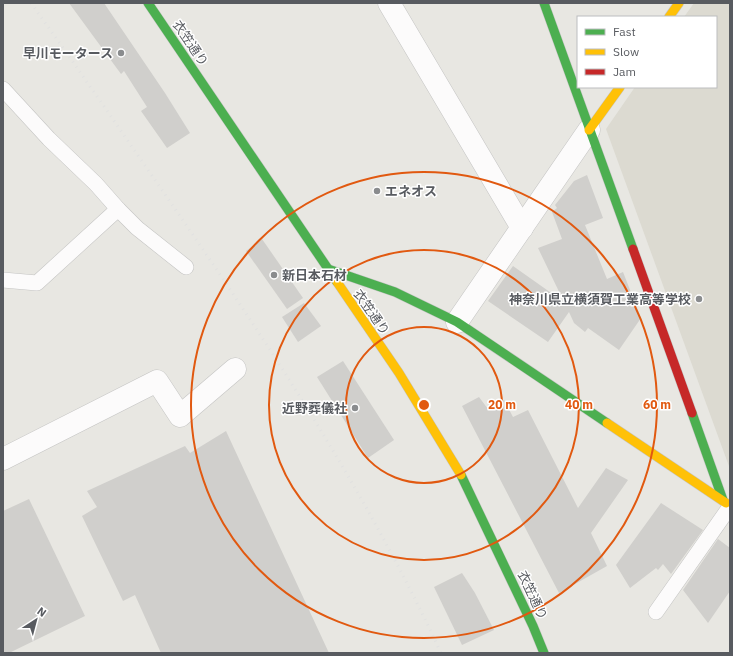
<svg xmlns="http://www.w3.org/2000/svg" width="733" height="656" viewBox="0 0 733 656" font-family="'IBM Plex Sans','Noto Sans JP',sans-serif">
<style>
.education{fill:#dcdad1}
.building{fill:#d0cfcc}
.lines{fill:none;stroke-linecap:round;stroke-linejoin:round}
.lane-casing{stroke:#c4c4c3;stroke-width:16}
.street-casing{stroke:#c4c4c3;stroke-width:23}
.fast-casing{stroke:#c5c5c4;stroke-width:10}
.slow-casing{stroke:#c5c5c4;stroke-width:10}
.jam-casing{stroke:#c5c5c4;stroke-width:10}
.lane{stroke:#fcfbfb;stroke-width:15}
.street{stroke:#fcfbfb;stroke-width:22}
.fast{stroke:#4caf50;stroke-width:9}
.slow{stroke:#ffc107;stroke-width:9}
.jam{stroke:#c62828;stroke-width:9}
.rail{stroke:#e1e1e0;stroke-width:3;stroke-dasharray:1 5;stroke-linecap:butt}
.ring{fill:none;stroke:#e15910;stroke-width:2}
.poi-dot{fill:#8a8c8e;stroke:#fff;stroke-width:1.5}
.labels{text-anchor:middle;stroke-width:3;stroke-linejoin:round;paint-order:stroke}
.street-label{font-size:13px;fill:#585b60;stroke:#fff}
.poi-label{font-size:13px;font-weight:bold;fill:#585b60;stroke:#fff;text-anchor:end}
.centre{fill:#e15910;stroke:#fff;stroke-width:2}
.ring-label{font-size:12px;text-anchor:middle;font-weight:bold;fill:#e15910;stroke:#fff;stroke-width:3;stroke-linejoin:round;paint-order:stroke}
</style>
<rect width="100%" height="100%" fill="#e8e7e2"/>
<path class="education" d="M 694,3 L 730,3 L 730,469 L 606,129 L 635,87 L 716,87 L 716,17 L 684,17 Z"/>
<g class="building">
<path d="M 69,3 L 104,3 L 165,93 L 190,133 L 167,148 L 141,111 L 147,107 L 124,71 L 121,74 Z"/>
<path d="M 587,175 L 603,218 L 585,225 L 607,279 L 623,272 L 641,318 L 619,350 L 588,328 L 585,332 L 574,323 L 569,312 L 548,342 L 488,301 L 513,266 L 564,302 L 538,248 L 562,239 L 552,212 L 557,208 L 555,205 L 574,181 Z"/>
<path d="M 262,239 L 303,298 L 287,309 L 246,251 Z"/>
<path d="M 304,303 L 321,326 L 298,342 L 282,317 Z"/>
<path d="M 343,361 L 394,440 L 368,458 L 317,377 Z"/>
<path d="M 479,397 L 488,409 L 504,400 L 513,417 L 528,410 L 578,508 L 606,468 L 628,480 L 591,533 L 607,566 L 559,593 L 462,406 Z"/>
<path d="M 226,431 L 329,653 L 161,653 L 135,595 L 123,601 L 82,516 L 97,507 L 87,491 L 185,446 L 190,453 Z"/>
<path d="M 29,499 L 85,616 L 9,653 L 3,653 L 3,511 Z"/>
<path d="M 661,503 L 703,530 L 671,574 L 663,564 L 658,570 L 656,568 L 630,588 L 616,565 Z"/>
<path d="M 718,539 L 730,548 L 730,591 L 708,623 L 683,590 Z"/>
<path d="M 462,573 L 475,593 L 494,630 L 462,645 L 434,587 Z"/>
</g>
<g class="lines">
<g class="lane-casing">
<g id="lane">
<path d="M 3,89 L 49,139 L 96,184 L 118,209 L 37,283 L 3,280"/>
<path d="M 118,209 L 137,228 L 186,267"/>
<path d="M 656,612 L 729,508"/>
</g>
</g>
<g class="street-casing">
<g id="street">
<path d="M 389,3 L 522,228"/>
<path d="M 457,322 L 589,130"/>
<path d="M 3,459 L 157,381 L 180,416 L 235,369"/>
</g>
</g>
<g class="fast-casing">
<g id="fast">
<path d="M 148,3 L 337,282"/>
<path d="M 544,3 L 633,249"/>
<path d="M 328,269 L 395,292 L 457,322 L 607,423"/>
<path d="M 692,413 L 723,500"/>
<path d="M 461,475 L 533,626 L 544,653"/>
</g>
</g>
<g class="slow-casing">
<g id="slow">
<path d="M 669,17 L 679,3"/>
<path d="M 589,130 L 620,87"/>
<path d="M 337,282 L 399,373 L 461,475"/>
<path d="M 607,423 L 726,503"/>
</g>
</g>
<g class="jam-casing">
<path id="jam" d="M 633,249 L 692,413"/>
</g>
<use href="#lane" class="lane"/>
<use href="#street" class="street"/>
<use href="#fast" class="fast"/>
<use href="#slow" class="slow"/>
<use href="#jam" class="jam"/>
<path class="rail" d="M 31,3 C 79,70 126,138 173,206 C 272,349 368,495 441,653"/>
</g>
<g class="ring">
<circle cx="424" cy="405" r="78"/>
<circle cx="424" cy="405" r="155"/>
<circle cx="424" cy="405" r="233"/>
</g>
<g class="poi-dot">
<circle cx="121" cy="53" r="4"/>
<circle cx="377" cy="191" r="4"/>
<circle cx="274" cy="275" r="4"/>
<circle cx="699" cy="299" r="4"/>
<circle cx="355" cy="408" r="4"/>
</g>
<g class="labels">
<g class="street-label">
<text transform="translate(191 43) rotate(56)" y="5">衣笠通り</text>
<text transform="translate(372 312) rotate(55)" y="5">衣笠通り</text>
<text transform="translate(533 595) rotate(65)" y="5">衣笠通り</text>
</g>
<g class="poi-label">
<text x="113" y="58">早川モータース</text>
<text x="385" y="196" text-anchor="start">エネオス</text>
<text x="282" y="280" text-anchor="start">新日本石材</text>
<text x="691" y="304">神奈川県立横須賀工業高等学校</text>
<text x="347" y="413">近野葬儀社</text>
</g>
</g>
<circle cx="424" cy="405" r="6" class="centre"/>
<g class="ring-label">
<text x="502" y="409">20 m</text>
<text x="579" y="409">40 m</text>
<text x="657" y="409">60 m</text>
</g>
<rect width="733" height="656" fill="none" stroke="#585b60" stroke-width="8"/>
<rect x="577" y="16" width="140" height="72" fill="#ffffff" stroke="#bcbdbf"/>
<rect x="585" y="29" width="20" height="6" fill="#4caf50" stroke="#bcbdbf"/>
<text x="613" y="36" font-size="12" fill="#585b60">Fast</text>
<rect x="585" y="49" width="20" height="6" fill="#ffc107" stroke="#bcbdbf"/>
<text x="613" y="56" font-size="12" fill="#585b60">Slow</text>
<rect x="585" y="69" width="20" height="6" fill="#c62828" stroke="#bcbdbf"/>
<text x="613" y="76" font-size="12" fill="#585b60">Jam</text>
<g transform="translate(36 620) rotate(36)" stroke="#ffffff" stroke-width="3" paint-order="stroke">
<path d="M0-3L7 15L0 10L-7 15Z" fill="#585b60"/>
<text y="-6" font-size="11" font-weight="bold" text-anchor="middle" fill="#585b60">N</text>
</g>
</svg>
